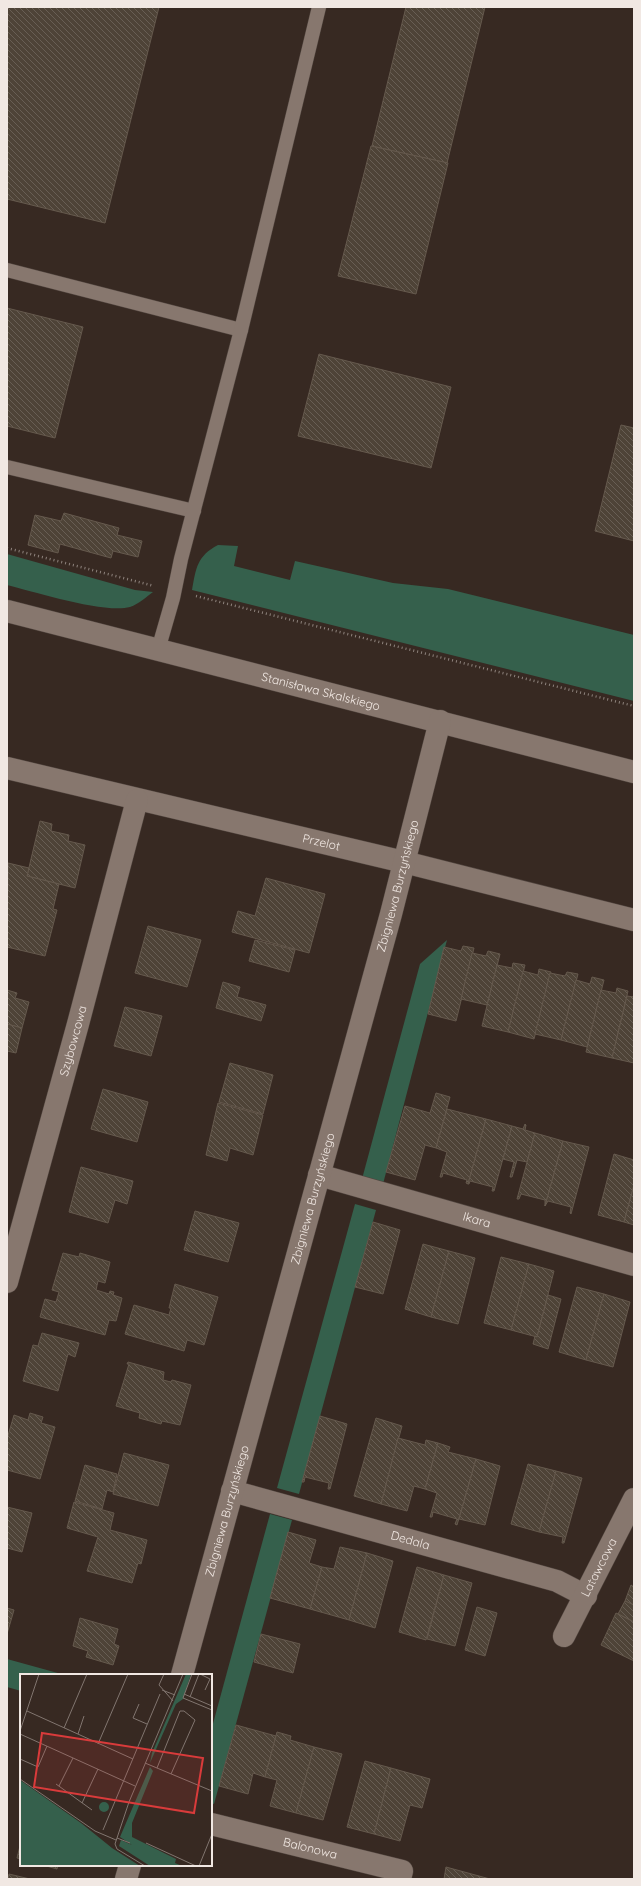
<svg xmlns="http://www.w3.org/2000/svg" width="641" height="1886" viewBox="0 0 641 1886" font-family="Quicksand,sans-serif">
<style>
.green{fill:#35604c}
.building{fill:url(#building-back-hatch);stroke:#65594d}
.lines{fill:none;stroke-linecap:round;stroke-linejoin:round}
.lane-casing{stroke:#51453f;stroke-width:15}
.street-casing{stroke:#51453f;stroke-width:23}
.path{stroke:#8e837d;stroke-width:2.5;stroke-dasharray:1 3;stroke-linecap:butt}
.lane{stroke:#87776e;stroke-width:14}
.street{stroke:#87776e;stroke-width:22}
.labels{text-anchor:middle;stroke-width:3;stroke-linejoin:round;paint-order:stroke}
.street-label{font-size:12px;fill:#f1e8e3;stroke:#372922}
.inset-road{fill:none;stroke:#81756f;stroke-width:1}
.view{fill:#d93b3b;fill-opacity:0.15;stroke:#d93b3b;stroke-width:2}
.inset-edge{fill:none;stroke:#f1e8e3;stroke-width:2}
</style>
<defs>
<pattern id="building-back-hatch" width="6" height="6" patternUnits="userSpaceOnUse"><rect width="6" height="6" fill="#4e4337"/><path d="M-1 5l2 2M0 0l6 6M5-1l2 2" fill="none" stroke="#685e54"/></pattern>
</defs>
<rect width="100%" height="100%" fill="#372922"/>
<g class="green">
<path d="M 218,545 L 238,546 L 234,566 L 290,580 L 295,561 L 393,583 L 448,589 L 634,635 L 634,701 L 192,590 C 196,568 197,556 218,545 Z"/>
<path d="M 7,554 L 135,590 L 153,592 C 146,597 139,604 130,607 C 105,614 35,592 7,585 Z"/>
<path d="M 447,940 L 383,1184 L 362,1179 L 420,964 Z"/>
<path d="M 355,1204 L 376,1210 L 299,1494 L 277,1488 Z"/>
<path d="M 270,1514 L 292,1520 L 214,1804 L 211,1803 L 211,1731 Z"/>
<path d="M 7,1659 L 65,1675 L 21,1675 L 21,1691 L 7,1687 Z"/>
</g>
<g class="building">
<path d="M 7,7 L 159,7 L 105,223 L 7,199 Z"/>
<path d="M 406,7 L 485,7 L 447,163 L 372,146 Z"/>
<path d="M 371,146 L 448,163 L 416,294 L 338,276 Z"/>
<path d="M 7,308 L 83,327 L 55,438 L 7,426 Z"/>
<path d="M 319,354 L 451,387 L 431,468 L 298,436 Z"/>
<path d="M 621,425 L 634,428 L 634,541 L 595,531 Z"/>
<path d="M 64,513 L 119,528 L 117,535 L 142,541 L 138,557 L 113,551 L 111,558 L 60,544 L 58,553 L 28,545 L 35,515 L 61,521 Z"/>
<path d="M 40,821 L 52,824 L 51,831 L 69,835 L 68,841 L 85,845 L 75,888 L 27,876 Z"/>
<path d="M 8,863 L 29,868 L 27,876 L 59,884 L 53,909 L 57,910 L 45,956 L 7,947 Z"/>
<path d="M 266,878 L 325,894 L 309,953 L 232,932 L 238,911 L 255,916 Z"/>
<path d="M 148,926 L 201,940 L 187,987 L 135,973 Z"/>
<path d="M 255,940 L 295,950 L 289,972 L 249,961 Z"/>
<path d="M 463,946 L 474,948 L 456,1021 L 428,1014 L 444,947 L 461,951 Z"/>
<path d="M 488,951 L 500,954 L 487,1005 L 461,999 L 472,953 L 486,956 Z"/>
<path d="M 513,963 L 525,965 L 508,1032 L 482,1026 L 497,965 L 512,968 Z"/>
<path d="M 539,969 L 551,972 L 534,1039 L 508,1032 L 523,971 L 538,975 Z"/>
<path d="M 567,972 L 578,974 L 561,1040 L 535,1034 L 550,973 L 565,976 Z"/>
<path d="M 592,977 L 604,980 L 587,1047 L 561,1040 L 576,980 L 590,984 Z"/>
<path d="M 223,982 L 240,987 L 237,997 L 266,1005 L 261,1021 L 216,1008 Z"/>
<path d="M 617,988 L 628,991 L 612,1058 L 586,1052 L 601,990 L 616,993 Z"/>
<path d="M 7,990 L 17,993 L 15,998 L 29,1002 L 22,1028 L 7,1024 Z"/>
<path d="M 627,996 L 634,997 L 634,1063 L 612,1058 Z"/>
<path d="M 125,1007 L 162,1016 L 151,1056 L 114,1046 Z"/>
<path d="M 7,1024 L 22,1028 L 16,1053 L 7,1051 Z"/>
<path d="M 230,1063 L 273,1075 L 263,1114 L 219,1102 Z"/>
<path d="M 103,1089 L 148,1102 L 137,1142 L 91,1129 Z"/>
<path d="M 436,1093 L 450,1097 L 436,1148 L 425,1145 L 415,1180 L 386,1172 L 405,1106 L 430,1113 Z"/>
<path d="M 218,1103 L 263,1115 L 253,1155 L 230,1148 L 227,1161 L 206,1155 Z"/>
<path d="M 447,1109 L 486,1119 L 468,1184 L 466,1183 L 467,1180 L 443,1173 L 442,1177 L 440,1177 L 447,1152 L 436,1148 Z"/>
<path d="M 486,1119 L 512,1126 L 494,1191 L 492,1191 L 493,1187 L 470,1181 L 469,1184 L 468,1184 Z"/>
<path d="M 525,1124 L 526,1125 L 525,1130 L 535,1133 L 527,1162 L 517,1160 L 512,1177 L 510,1177 L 514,1162 L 503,1159 L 512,1126 L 523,1129 Z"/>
<path d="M 535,1133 L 563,1141 L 545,1206 L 545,1200 L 521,1194 L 519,1199 L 517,1199 Z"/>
<path d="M 563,1141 L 589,1147 L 571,1214 L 570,1213 L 571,1207 L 548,1201 L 545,1206 Z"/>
<path d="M 614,1154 L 634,1160 L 634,1185 L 624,1222 L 598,1215 Z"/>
<path d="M 81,1167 L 133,1181 L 127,1204 L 115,1200 L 108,1223 L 69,1212 Z"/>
<path d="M 634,1185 L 634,1225 L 624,1222 Z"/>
<path d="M 195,1211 L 239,1223 L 228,1262 L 184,1250 Z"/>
<path d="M 373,1222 L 400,1230 L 383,1294 L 355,1287 Z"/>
<path d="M 423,1244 L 449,1251 L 431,1317 L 405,1309 Z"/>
<path d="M 449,1251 L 475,1258 L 458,1324 L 431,1317 Z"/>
<path d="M 63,1253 L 79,1257 L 80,1253 L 110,1262 L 105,1283 L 98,1281 L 96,1290 L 109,1294 L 110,1291 L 114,1292 L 113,1295 L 122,1298 L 116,1321 L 109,1320 L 105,1335 L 40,1317 L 45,1299 L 56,1302 L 59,1292 L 52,1290 Z"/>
<path d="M 501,1257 L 529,1264 L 511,1330 L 484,1323 Z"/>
<path d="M 529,1264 L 554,1271 L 537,1337 L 511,1330 Z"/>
<path d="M 175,1284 L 218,1297 L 204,1345 L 187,1340 L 184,1351 L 125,1334 L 134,1305 L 169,1315 L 171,1308 L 169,1308 Z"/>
<path d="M 577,1287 L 604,1294 L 586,1360 L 559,1352 Z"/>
<path d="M 604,1294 L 630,1302 L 613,1367 L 586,1360 Z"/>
<path d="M 548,1295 L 561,1299 L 548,1349 L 533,1344 L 535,1336 L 537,1337 Z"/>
<path d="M 42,1333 L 79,1343 L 75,1357 L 68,1354 L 58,1391 L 23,1381 L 33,1345 L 38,1346 Z"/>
<path d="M 128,1362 L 164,1372 L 163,1380 L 171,1382 L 172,1380 L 191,1385 L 180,1425 L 162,1421 L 161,1424 L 139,1418 L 140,1413 L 116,1406 L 129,1364 L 127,1364 Z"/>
<path d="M 30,1413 L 43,1417 L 41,1423 L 55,1427 L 40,1479 L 7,1470 L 7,1439 L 14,1415 L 28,1420 Z"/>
<path d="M 320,1416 L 347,1424 L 330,1489 L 328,1489 L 329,1483 L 305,1477 L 304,1482 L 302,1482 Z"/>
<path d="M 376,1418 L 402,1426 L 381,1504 L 354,1496 Z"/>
<path d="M 398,1438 L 425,1445 L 426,1440 L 438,1443 L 425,1489 L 414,1486 L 407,1511 L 381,1504 Z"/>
<path d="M 438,1443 L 450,1447 L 448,1452 L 476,1459 L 457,1525 L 455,1524 L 457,1519 L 433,1512 L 432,1517 L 430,1517 L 437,1493 L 425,1489 Z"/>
<path d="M 124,1453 L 169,1465 L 158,1506 L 113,1494 Z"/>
<path d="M 476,1459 L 500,1466 L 485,1525 L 459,1519 Z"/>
<path d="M 528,1464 L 556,1471 L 539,1532 L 511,1524 Z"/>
<path d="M 85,1465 L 117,1474 L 113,1492 L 107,1490 L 102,1509 L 75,1501 Z"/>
<path d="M 556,1471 L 582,1478 L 564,1543 L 562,1543 L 563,1537 L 539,1532 Z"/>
<path d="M 74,1502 L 114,1513 L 110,1530 L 147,1540 L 141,1564 L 138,1563 L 132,1583 L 87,1571 L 98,1537 L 67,1528 Z"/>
<path d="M 7,1507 L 32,1513 L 22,1552 L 7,1548 Z"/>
<path d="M 288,1532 L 316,1540 L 309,1563 L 322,1567 L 310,1609 L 270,1598 Z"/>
<path d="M 340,1547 L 367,1553 L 349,1620 L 310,1609 L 322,1567 L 334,1569 Z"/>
<path d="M 367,1553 L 393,1561 L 375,1628 L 349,1620 Z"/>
<path d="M 417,1567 L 444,1575 L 426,1640 L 399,1632 Z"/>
<path d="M 444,1575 L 472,1583 L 455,1646 L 427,1639 Z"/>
<path d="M 631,1585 L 634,1587 L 634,1605 L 625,1601 Z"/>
<path d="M 625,1601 L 634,1605 L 634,1622 L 618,1614 Z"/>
<path d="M 477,1607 L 497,1613 L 485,1656 L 465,1650 Z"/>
<path d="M 7,1608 L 14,1610 L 7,1634 Z"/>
<path d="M 616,1613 L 634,1622 L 634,1661 L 601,1645 Z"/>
<path d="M 80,1618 L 118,1629 L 114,1644 L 119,1646 L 113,1665 L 86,1657 L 88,1651 L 73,1646 Z"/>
<path d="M 261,1634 L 300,1644 L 293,1673 L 254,1662 Z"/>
<path d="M 236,1725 L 276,1736 L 265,1777 L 253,1773 L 248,1794 L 219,1786 Z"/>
<path d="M 277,1732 L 291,1736 L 290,1740 L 314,1747 L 296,1813 L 270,1806 L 277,1780 L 265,1777 Z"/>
<path d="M 314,1747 L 342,1754 L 323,1820 L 296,1813 Z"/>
<path d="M 365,1761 L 391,1768 L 374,1834 L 347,1827 Z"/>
<path d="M 391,1768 L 430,1779 L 422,1808 L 410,1805 L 400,1841 L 374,1834 Z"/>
<path d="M 21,1842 L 21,1859 L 17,1858 Z"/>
<path d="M 43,1865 L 58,1865 L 57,1869 Z"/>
<path d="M 446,1867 L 490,1879 L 444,1879 Z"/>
<path d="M 9,1874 L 30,1879 L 8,1879 Z"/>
</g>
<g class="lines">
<g class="lane-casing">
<g id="lane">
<path d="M 7,270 L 241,330"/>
<path d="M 7,467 L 194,511"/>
<path d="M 158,650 L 173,598 L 181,559 L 241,330 L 319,7"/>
</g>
</g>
<g class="street-casing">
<g id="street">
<path id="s1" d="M 7,611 L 634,772"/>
<path id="s2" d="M 7,768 L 404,862 L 634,920"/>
<path id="s3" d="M 319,1175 L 634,1265"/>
<path id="s4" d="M 7,1282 L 78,1024 L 137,800"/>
<path id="s5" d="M 232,1491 L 557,1581 L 586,1596"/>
<path id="s6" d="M 564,1636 L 634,1499"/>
<path id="s7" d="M 182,1675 L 391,914 L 440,721"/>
<path id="s8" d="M 211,1824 L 402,1871 L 400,1879"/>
<path d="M 126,1879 L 130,1865"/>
</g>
</g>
<g class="path">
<path d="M 7,548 L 154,586"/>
<path d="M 196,596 L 634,706"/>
</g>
<use href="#lane" class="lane"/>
<use href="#street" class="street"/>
</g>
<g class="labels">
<g class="street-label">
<text dy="4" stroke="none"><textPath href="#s1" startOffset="324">Stanisława Skalskiego</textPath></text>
<text dy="4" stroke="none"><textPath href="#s2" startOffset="323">Przelot</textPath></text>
<text dy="4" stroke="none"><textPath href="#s7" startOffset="818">Zbigniewa Burzyńskiego</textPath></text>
<text dy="4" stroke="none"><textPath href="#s4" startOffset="250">Szybowcowa</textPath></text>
<text dy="4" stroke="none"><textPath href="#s7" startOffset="494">Zbigniewa Burzyńskiego</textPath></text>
<text dy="4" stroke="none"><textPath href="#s3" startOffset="164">Ikara</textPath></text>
<text dy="4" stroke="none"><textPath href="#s7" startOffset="170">Zbigniewa Burzyńskiego</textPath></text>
<text dy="4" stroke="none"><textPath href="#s5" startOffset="185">Dedala</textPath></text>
<text dy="4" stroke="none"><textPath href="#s6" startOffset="77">Latawcowa</textPath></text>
<text dy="4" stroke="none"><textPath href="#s8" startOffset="102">Balonowa</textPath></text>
</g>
</g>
<g transform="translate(20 1674)">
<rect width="192" height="192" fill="#372922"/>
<path d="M 166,0 L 171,0 L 163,25 L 156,30 L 130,89 L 132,79 ZM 130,93 L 133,97 L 112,149 L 112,163 L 156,185 L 155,189 L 162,192 L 130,192 L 99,172 L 101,166 L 112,171 L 100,163 ZM 0,106 L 61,149 L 92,174 L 120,192 L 0,192 ZM79 133a5 5 0 1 1 10 0a5 5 0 1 1-10 0Z" fill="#35604c"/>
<path class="inset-road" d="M 144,0 L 139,11 L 153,27M 172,0 L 163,24 L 192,36M 180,0 L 190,5 L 185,16M 142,16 L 155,21M 164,20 L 192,32M 170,23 L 179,0M 119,30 L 113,44 L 127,50M 7,37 L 113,85M 44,54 L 67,0M 0,57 L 19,0M 0,60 L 115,112M 58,60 L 64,42M 78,70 L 108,0M 0,85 L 18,93 L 27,72M 125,89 L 192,117M 137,94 L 160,37 L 164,37 L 175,46 L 151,100M 0,105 L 75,157 L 96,166M 36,110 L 72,136M 39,112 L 53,84M 62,129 L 78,95M 83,156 L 140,20M 97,164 L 110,169M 126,169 L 176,192M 125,192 L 97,175 L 95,170 L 109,128 L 163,0M 179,192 L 192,160"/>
<path class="view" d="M 22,59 L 183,84 L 174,139 L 14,113 Z"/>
<rect width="192" height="192" class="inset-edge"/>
</g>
<rect width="641" height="1886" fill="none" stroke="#f1e8e3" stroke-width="16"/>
</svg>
